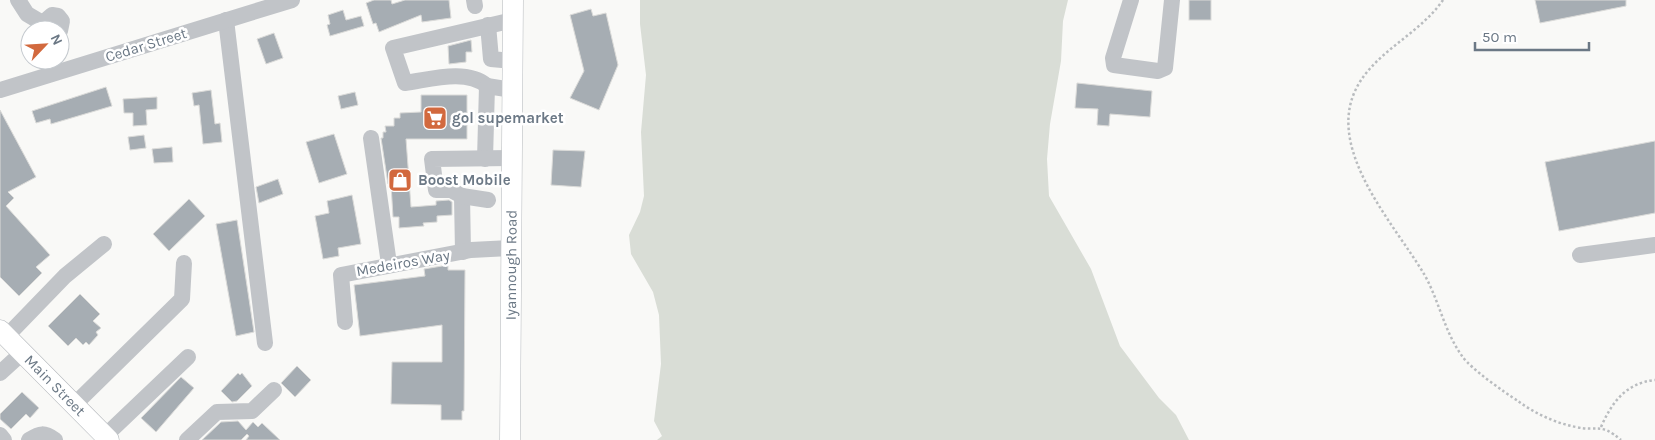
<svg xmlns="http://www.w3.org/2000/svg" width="1655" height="440" viewBox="0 0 1655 440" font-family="Karla,sans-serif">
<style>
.green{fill:#d9ddd6}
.building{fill:#a6adb3;stroke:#dbdbd9}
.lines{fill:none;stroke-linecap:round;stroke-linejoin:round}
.major-casing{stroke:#b4b8bc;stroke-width:21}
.path{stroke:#b9bcbf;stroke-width:2.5;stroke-dasharray:2.5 2.5;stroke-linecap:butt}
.minor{stroke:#c1c4c8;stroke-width:16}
.major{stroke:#fff;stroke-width:20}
.labels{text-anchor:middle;stroke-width:5;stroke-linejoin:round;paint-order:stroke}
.street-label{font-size:15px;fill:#6b7885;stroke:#fff}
.poi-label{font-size:15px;font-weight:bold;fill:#6b7885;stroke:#fff;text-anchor:start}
</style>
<rect width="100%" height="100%" fill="#f9f9f7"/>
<path class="green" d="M 640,0 L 1068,0 L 1063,21 L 1061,61 L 1050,124 L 1047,159 L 1049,196 L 1091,269 L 1120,346 L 1159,398 L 1176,415 L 1189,440 L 657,440 L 662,436 L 654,421 L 661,364 L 659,315 L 653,292 L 631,254 L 629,235 L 640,212 L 644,196 L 641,132 L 646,75 L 640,24 Z"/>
<g class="building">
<path d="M 374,0 L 391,0 L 392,4 L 405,0 L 449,0 L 451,18 L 422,22 L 421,15 L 379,32 L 376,23 L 373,24 L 366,3 Z"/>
<rect x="1189" y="0" width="22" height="20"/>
<path d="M 1535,0 L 1626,0 L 1626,6 L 1540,23 Z"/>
<path d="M 591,9 L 593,16 L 606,13 L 618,65 L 599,110 L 570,98 L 584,71 L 570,15 Z"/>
<path d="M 343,10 L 346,20 L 361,16 L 364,26 L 330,36 L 327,25 L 330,24 L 328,15 Z"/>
<path d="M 274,33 L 283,58 L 266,64 L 257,39 Z"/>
<path d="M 471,40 L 472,52 L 466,52 L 466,62 L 449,64 L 448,46 Z"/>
<path d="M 1077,83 L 1152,91 L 1150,117 L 1110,114 L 1109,126 L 1097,125 L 1098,109 L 1075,108 Z"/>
<path d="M 106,87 L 112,106 L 51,124 L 50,119 L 36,123 L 32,111 Z"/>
<path d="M 211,90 L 215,124 L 220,123 L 222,142 L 203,144 L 199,105 L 194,106 L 192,93 Z"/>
<path d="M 355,92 L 358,105 L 341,109 L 338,96 Z"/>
<path d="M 421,95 L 467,95 L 467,139 L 406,139 L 411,207 L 436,205 L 436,201 L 449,200 L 452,202 L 452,215 L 437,216 L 437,222 L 423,223 L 424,226 L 399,228 L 399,217 L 393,217 L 391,184 L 388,184 L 381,138 L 383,138 L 383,132 L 386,132 L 385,126 L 394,126 L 394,118 L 400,118 L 400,113 L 421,112 Z"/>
<path d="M 157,97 L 157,109 L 146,110 L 147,125 L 133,126 L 133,113 L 124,113 L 123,99 Z"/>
<path d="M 0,110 L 36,177 L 8,192 L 14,198 L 6,206 L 50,255 L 36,267 L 42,273 L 19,296 L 0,277 Z"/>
<path d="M 334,134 L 347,174 L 319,183 L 306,142 Z"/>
<path d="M 144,135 L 146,148 L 130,150 L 128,137 Z"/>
<path d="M 1655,141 L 1655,213 L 1559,231 L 1545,162 Z"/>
<path d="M 172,147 L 173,162 L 154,163 L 152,149 Z"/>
<path d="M 553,150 L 585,151 L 581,187 L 551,185 Z"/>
<path d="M 278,179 L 283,194 L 259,203 L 256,187 Z"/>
<path d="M 352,195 L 361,244 L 338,248 L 339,256 L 323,259 L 315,216 L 329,213 L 327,201 Z"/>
<path d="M 189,199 L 205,216 L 169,251 L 153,234 Z"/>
<path d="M 237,220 L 254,332 L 236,336 L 216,224 Z"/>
<path d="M 448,265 L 448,270 L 465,270 L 464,411 L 462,411 L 462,420 L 441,420 L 441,405 L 391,404 L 392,362 L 442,362 L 442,325 L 360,336 L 354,285 L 425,276 L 424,269 Z"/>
<path d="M 80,294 L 100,314 L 93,321 L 101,328 L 96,332 L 98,335 L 89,345 L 86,342 L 83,345 L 76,338 L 68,346 L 48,326 Z"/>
<path d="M 297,366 L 311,380 L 295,397 L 281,383 Z"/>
<path d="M 238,373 L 240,375 L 242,373 L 252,386 L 237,401 L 232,402 L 221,391 Z"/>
<path d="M 181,377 L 194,388 L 156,432 L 141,418 Z"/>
<path d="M 22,392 L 39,408 L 30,418 L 26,414 L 11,429 L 0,419 L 0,414 Z"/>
<path d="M 238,421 L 246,430 L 253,422 L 258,427 L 262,423 L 280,440 L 246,440 L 249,436 L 247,434 L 241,440 L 202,440 L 221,422 Z"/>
</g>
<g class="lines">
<g class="major-casing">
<g id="major">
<path id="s1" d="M 0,330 L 109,440"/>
<path id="s2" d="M 510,440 L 513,0"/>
</g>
</g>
<g class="path">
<path d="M 1443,0 C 1418,36 1373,52 1355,91 C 1327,152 1395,225 1424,274 C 1439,300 1444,331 1462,356 C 1471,369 1504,392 1518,401 C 1534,413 1555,423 1576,427 C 1598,432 1600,422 1621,440"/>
<path d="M 1601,427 C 1612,402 1626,383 1655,380"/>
</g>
<g class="minor">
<path d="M 18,0 L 27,14 L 44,24"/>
<path d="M 474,0 L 475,6"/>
<path d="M 1131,0 L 1113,58 L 1114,65 L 1158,71 L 1165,68 L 1172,0"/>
<path d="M 226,20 L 265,343"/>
<path d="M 488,25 L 491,59 L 513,61"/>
<path d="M 47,30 L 45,21 L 52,15 L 58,16 L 62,21 L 60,31"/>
<path d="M 487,86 C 466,68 429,80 405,83 L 393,48 L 513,20"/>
<path d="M 0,90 L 292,0"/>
<path d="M 371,138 L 389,264"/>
<path d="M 485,159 L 487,86 L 513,90"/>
<path d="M 462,196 L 463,252"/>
<path d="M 488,200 L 462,196 L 451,190 L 436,190 L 432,159 L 511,158"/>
<path d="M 1580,255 L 1655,245"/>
<path d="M 345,322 L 341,275 L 471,250 L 511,248"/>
<path d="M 6,337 L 65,276 L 104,244"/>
<path d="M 0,373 L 22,353"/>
<path d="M 74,405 L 182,299 L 184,263"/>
<path d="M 0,435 L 4,440"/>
<path d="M 105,436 L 188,357"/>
<path d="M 29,440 C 40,433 44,432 55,440"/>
<path d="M 187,440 L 217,412 L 252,411 L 274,390"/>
</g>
<use href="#major" class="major"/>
</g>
<defs>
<g id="supermarket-square" transform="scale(1.25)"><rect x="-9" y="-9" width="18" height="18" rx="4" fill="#d2693e" stroke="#fff"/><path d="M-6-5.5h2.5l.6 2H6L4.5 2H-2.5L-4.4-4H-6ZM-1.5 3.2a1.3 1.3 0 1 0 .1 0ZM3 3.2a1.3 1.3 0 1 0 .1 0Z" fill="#fff"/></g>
<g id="shop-square" transform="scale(1.25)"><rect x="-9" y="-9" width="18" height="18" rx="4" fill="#d2693e" stroke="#fff"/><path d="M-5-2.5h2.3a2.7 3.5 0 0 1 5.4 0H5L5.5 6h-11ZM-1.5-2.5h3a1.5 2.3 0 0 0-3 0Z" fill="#fff"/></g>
</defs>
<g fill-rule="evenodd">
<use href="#supermarket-square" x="435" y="118"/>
<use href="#shop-square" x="400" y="180"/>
</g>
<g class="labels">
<g class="street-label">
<text transform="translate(146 45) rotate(-17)" y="5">Cedar Street</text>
<text transform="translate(403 263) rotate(-10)" y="5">Medeiros Way</text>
<text dy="5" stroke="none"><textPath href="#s2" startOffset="175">Iyannough Road</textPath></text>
<text dy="5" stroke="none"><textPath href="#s1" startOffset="78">Main Street</textPath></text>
</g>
<g class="poi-label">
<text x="452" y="123">gol supemarket</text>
<text x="418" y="185">Boost Mobile</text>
</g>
</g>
<g transform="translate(45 45) rotate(65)"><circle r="24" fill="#ffffff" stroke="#c4c9ce"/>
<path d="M0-4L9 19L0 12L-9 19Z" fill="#d2693e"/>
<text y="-8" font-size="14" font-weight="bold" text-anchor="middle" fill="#6b7885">N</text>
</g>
<path d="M1475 42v8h114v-8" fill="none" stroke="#6b7885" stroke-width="2.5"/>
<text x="1482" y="42" font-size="15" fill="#6b7885" stroke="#ffffff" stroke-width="4" paint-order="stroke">50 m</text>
</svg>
